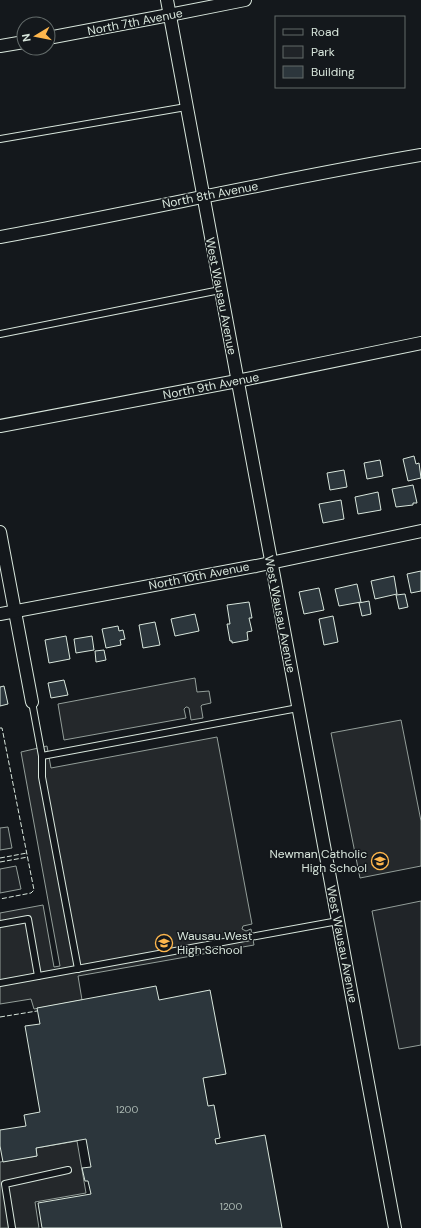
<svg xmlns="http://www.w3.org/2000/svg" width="421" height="1228" viewBox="0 0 421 1228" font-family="'DM Sans',sans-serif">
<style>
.green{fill:#202428;stroke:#939e99}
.parking{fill:#24282b;stroke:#939e99}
.building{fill:#2c363c;stroke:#d8e6dc}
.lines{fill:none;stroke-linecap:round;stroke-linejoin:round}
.service-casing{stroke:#d8e6dc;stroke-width:8}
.minor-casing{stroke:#d8e6dc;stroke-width:14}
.service{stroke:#14181c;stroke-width:6}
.minor{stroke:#14181c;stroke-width:12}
.fence{stroke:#d8e6dc;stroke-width:1;stroke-dasharray:5 2;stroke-linecap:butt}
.labels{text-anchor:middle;stroke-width:3;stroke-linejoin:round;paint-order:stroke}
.number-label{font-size:10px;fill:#adbab4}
.street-label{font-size:12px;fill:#d8e6dc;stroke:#14181c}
.poi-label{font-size:12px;fill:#d8e6dc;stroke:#14181c;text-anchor:end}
</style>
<rect width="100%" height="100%" fill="#14181c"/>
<g class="green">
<path d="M 8,827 L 12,848 L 0,850 L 0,828 Z"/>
<path d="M 16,866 L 21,889 L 0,893 L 0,869 Z"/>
<path d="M 421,901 L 421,1045 L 399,1049 L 372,911 Z"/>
</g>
<g class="parking">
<path d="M 195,678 L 197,692 L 209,691 L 211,703 L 202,705 L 201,706 L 203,718 L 191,720 L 189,708 L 187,707 L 186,707 L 184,709 L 186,718 L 64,740 L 58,704 Z"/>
<path d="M 401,720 L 421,821 L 421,866 L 360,878 L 331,733 Z"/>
<path d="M 217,737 L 252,924 L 243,926 L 242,929 L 246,931 L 251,929 L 254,945 L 78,976 L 82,1000 L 34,1009 L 31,999 L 0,1004 L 0,913 L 43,905 L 54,967 L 60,966 L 21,752 L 47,746 L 51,768 Z"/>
<path d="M 77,1141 L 86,1193 L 35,1202 L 39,1228 L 0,1228 L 0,1162 L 37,1156 L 36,1148 Z"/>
</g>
<g class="building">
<path d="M 414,456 L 416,464 L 419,463 L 421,478 L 408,481 L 403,459 Z"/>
<path d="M 380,460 L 383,476 L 367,479 L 364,463 Z"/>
<path d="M 344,470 L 347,487 L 330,490 L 327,473 Z"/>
<path d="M 413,485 L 417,503 L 413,503 L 413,505 L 396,507 L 392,489 Z"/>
<path d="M 378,492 L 381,510 L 358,514 L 355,497 Z"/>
<path d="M 341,500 L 344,519 L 323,523 L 319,504 Z"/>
<path d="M 421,571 L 421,591 L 411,593 L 407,574 Z"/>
<path d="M 394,576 L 397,594 L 375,599 L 371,581 Z"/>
<path d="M 357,584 L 361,602 L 339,606 L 335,589 Z"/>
<path d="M 319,588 L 324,610 L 304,614 L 299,592 Z"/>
<path d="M 405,594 L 408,607 L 399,609 L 396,595 Z"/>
<path d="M 369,601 L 371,614 L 362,616 L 359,603 Z"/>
<path d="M 249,602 L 252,618 L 249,618 L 252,631 L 247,632 L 248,640 L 232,643 L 232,641 L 230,641 L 227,624 L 230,624 L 227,605 Z"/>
<path d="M 195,614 L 199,631 L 175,636 L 171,619 Z"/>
<path d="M 333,616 L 338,642 L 324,645 L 319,619 Z"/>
<path d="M 155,622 L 160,645 L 143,648 L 139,625 Z"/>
<path d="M 118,626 L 119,631 L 123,630 L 125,639 L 120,640 L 121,645 L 106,648 L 102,629 Z"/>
<path d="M 66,636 L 70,659 L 49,663 L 45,640 Z"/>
<path d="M 92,636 L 94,650 L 76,653 L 74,639 Z"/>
<path d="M 104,650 L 106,660 L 96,662 L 95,651 Z"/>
<path d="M 64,680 L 68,695 L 51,698 L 48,683 Z"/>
<path d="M 4,686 L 8,704 L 0,706 L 0,687 Z"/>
<path d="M 156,986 L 159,1000 L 210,990 L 226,1074 L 203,1078 L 208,1106 L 214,1105 L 220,1138 L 215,1139 L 216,1144 L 265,1135 L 282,1228 L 42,1228 L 38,1203 L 91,1194 L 88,1181 L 85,1181 L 82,1168 L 91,1167 L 86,1139 L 36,1148 L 37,1156 L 3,1162 L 0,1146 L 0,1130 L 26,1126 L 24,1115 L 40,1112 L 25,1026 L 40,1024 L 37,1008 Z"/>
</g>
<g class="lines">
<g class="service-casing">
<g id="service">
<path d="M 0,139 L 186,107"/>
<path d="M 0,334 L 220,290"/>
<path d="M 32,702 L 42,756 L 42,777 L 78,969"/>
<path d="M 42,756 L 298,708"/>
<path d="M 0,924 L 28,919 L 38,976"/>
<path d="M 0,983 L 338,921"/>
<path d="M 12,1228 L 5,1184 L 68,1170"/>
</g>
</g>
<g class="minor-casing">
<g id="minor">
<path d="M 167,0 L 395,1228"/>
<path d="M 48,38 L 169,15 L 245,0"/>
<path d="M 0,46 L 24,42"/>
<path d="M 0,237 C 141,211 280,179 421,155"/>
<path d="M 0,426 L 237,381 L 421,343"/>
<path d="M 0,532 L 32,702"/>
<path d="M 0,614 L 256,566 L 421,531"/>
</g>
</g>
<use href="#service" class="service"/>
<use href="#minor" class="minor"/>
<g class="fence">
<path d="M 0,728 L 2,728 L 34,890 L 31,893 L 0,899"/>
<path d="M 0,858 L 27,853"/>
<path d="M 0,862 L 28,857"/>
<path d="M 0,1017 L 37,1011"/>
</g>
</g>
<defs>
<g id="school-ring" transform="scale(0.9)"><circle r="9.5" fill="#14181c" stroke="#ffb74d" stroke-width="1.5"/><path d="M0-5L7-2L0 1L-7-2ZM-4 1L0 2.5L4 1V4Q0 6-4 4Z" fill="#ffb74d"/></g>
</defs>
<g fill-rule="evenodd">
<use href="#school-ring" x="380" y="861"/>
<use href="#school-ring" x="164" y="943"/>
</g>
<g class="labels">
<g class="number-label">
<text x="127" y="1113">1200</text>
<text x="231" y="1210">1200</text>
</g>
<g class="street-label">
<text transform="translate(135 22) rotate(-11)" y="4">North 7th Avenue</text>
<text transform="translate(210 195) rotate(-11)" y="4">North 8th Avenue</text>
<text transform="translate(221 296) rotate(79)" y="4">West Wausau Avenue</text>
<text transform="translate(211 386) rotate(-11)" y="4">North 9th Avenue</text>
<text transform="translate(199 576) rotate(-11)" y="4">North 10th Avenue</text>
<text transform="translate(280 614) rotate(79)" y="4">West Wausau Avenue</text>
<text transform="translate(342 944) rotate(79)" y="4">West Wausau Avenue</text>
</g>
<g class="poi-label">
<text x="367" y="858">Newman Catholic<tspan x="367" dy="14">High School</tspan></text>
<text x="177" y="940" text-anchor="start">Wausau West<tspan x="177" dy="14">High School</tspan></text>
</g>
</g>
<rect x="275" y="16" width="130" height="72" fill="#14181c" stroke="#626a69"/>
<rect x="283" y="29" width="20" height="6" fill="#14181c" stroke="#626a69"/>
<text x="311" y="36" font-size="12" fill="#d8e6dc">Road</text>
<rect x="283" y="46" width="20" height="12" fill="#202428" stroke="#626a69"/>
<text x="311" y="56" font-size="12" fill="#d8e6dc">Park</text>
<rect x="283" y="66" width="20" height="12" fill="#2c363c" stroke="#626a69"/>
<text x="311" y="76" font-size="12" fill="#d8e6dc">Building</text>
<g transform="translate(36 36) rotate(260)"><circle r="19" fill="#14181c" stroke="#626a69"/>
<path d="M0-3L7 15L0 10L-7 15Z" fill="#ffb74d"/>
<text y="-6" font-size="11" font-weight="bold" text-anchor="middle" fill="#d8e6dc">N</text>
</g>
</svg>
